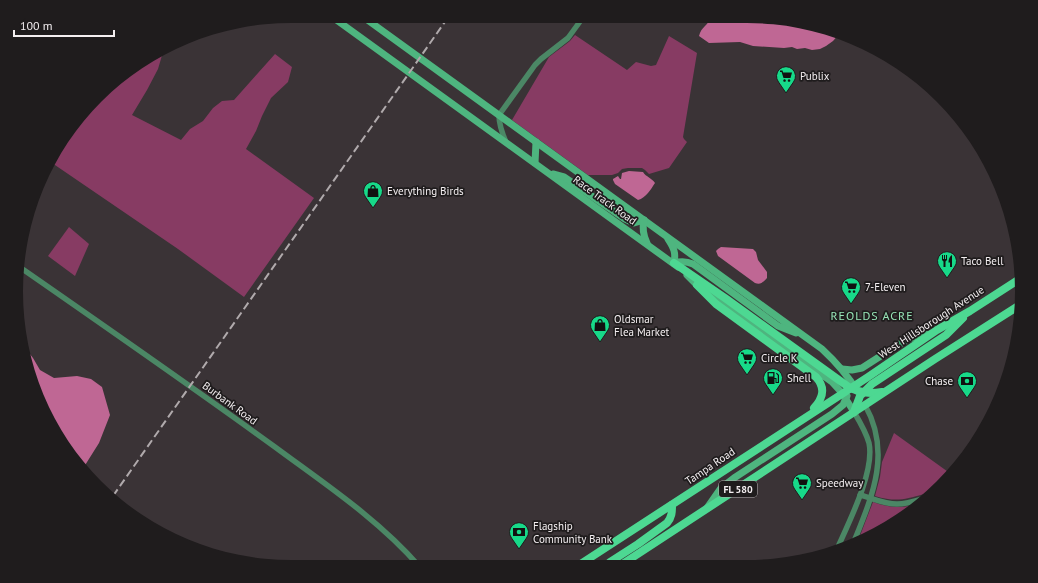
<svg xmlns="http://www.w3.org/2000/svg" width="1038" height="583" viewBox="0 0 1038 583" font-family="'PT Sans',sans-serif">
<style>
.green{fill:#873b63}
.water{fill:#bf6794}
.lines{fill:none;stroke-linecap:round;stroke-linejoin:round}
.minor{stroke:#4b8765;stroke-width:5.5}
.secondary{stroke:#4eb57f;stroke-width:7}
.primary{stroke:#4dd892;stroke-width:8}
.rail{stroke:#b0aaac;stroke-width:2;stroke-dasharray:8 4;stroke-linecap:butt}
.labels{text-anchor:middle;stroke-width:3.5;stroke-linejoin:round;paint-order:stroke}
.shield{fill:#1f1c1d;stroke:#b4b0b1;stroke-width:1}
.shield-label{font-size:10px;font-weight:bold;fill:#f4eff1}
.poi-label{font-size:11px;fill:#f4eff1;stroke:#1f1c1d;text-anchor:start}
.street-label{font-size:11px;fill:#f4eff1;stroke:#1f1c1d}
.neighbourhood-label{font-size:12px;letter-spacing:1px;fill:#97e5b7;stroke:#1f1c1d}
</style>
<rect width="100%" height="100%" fill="#3a3336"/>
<g class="green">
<path d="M 575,35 L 627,70 L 636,62 L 651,66 L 656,65 L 669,36 L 697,53 L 683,137 L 684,139 L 687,142 L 669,168 L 649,174 L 645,170 L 642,168 L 628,168 L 622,169 L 618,173 L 612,175 L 588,175 L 512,120 L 549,57 L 570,41 Z"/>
<path d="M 163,52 L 158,69 L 147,90 L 132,115 L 181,140 L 190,129 L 203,121 L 213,108 L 222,101 L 234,100 L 275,54 L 292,67 L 288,82 L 271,98 L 262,116 L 256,131 L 246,149 L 314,198 L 244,297 L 178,249 L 52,163 L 63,138 L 124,73 Z"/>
<path d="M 69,227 L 89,244 L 75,276 L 48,256 Z"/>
<path d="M 894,433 L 951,474 C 946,480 942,487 936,491 C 933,493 928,493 924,494 C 904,500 895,502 875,496 L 880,477 L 882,462 Z"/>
<path d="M 873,502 C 890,508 903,509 921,503 L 899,521 L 858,541 Z"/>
</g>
<g class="water">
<path d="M 712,17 L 764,17 L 835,31 L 840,33 L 833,41 L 826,46 L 820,49 L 812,50 L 805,48 L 797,49 L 792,47 L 784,48 L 753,46 L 740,42 L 709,43 L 699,36 C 701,27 708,25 712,17 Z"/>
<path d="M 629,171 L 643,172 C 646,177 652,178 655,183 C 651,189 646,198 638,200 L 615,184 L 613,180 L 613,179 L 618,176 L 620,179 L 621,179 L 622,173 Z"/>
<path d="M 721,247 L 753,249 L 756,252 L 758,260 L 767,272 L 767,278 C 763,282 761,285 755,283 L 718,256 L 716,251 L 718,249 Z"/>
<path d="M 26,349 L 33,358 L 40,370 L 54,378 L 77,376 L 91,379 L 102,387 L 110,415 L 99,443 L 82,470 L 37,397 Z"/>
</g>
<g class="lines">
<g class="minor">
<path d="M 506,142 C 502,133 499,125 499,115 L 535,65 L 541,59 L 568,38 L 584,16"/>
<path d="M 21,268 C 106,327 191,386 275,447 C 325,484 378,519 419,566"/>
<path d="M 860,495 C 872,498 884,504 897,504 C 908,504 918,500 928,497"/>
<path d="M 853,544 C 872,497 892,453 865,405"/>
<path d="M 835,552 L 837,549 C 849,522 875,471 869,443 C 866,432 860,422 854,412"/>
</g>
<g class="secondary">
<path d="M 331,16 L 678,267"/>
<path d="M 362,16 L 822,349 C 836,362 847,374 857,391"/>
<path d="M 535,163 L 536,142"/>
<path d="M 553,174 L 564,177 L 625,219 L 634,223 L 644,220"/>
<path d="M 644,220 C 642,229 643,235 647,243"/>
<path d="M 668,239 C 674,248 676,253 674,263"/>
<path d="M 674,263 C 681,261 686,261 693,264 L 778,326 L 796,333"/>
<path d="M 687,275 L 697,285 L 832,382 L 842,393 L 854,412"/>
<path d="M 842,369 L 852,370 L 862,368 L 890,350 L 908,339 L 930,334"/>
<path d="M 707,508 L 721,488 L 734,478 L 832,414 L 843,405 L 847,396"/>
</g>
<g class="primary">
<path d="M 674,263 L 725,298 L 850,388 C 863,393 869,394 882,392"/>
<path d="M 697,285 L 716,304 L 816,377 C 826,388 823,398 814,408"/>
<path d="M 854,412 L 860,396 L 872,384 L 946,335 L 963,318"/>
<path d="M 579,565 L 868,377 L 937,330 L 970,311 L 1021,278"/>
<path d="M 607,565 L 610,562 L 638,544 L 667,523 C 672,517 672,512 672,505"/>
<path d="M 621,565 L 935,359 L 1020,305"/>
</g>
<path class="rail" d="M 113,496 L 449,16"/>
</g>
<defs>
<g id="supermarket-pin" transform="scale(1)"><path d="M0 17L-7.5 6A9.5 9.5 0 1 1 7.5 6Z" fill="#17d989" stroke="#1f1c1d"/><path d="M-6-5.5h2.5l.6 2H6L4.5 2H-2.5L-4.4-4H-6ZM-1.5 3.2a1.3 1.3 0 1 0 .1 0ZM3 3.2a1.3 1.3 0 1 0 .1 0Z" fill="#111"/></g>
<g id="shop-pin" transform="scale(1)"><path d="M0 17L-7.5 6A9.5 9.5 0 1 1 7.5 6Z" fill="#17d989" stroke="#1f1c1d"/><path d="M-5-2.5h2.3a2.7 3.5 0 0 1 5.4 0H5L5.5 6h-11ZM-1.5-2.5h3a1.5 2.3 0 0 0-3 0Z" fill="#111"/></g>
<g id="restaurant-pin" transform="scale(1)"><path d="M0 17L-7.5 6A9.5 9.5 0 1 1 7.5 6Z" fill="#17d989" stroke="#1f1c1d"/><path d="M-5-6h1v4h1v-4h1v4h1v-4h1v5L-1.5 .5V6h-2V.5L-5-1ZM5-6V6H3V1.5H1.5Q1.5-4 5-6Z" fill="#111"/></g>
<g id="fuel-pin" transform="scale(1)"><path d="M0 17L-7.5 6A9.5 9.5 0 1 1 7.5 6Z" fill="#17d989" stroke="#1f1c1d"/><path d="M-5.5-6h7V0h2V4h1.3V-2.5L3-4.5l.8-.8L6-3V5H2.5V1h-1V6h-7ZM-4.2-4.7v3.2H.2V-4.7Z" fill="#111"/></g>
<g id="bank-pin" transform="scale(1)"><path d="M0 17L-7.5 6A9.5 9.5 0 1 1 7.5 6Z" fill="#17d989" stroke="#1f1c1d"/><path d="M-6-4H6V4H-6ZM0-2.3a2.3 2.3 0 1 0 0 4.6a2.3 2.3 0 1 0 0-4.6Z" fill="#111"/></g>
</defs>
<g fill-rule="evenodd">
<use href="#supermarket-pin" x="786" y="76"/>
<use href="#shop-pin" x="373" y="191"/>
<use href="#restaurant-pin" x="947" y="261"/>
<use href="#supermarket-pin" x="851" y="287"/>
<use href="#shop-pin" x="600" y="325"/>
<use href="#supermarket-pin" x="747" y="358"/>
<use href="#fuel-pin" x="773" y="378"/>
<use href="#bank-pin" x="967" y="381"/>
<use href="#supermarket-pin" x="802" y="483"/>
<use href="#bank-pin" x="519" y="532"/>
</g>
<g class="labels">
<rect class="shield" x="719" y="481" width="38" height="16" rx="3"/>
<g class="shield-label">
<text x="738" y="493">FL 580</text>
</g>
<g class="poi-label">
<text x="800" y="80">Publix</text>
<text x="387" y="195">Everything Birds</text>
<text x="961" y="265">Taco Bell</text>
<text x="865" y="291">7-Eleven</text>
<text x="614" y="323">Oldsmar<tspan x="614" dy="13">Flea Market</tspan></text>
<text x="761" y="362">Circle K</text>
<text x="787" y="382">Shell</text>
<text x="953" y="385" text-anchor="end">Chase</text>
<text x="816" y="487">Speedway</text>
<text x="533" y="530">Flagship<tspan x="533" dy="13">Community Bank</tspan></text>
</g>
<g class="street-label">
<text transform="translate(605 200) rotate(36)" y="4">Race Track Road</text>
<text transform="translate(931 322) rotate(-33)" y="4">West Hillsborough Avenue</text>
<text transform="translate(230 403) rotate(36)" y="4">Burbank Road</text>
<text transform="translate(710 466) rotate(-34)" y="4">Tampa Road</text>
</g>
<g class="neighbourhood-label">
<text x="872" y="320">REOLDS ACRE</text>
</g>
</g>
<path d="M0 0H1038V583H0ZM291 23H747A268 268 0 0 1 1015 291V292A268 268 0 0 1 747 560H291A268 268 0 0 1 23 292V291A268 268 0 0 1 291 23Z" fill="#1f1c1d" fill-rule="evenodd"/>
<path d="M14 30v6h100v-6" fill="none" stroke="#f4eff1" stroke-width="2"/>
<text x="20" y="30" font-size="12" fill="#f4eff1" stroke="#1f1c1d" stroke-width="3" paint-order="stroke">100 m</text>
</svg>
